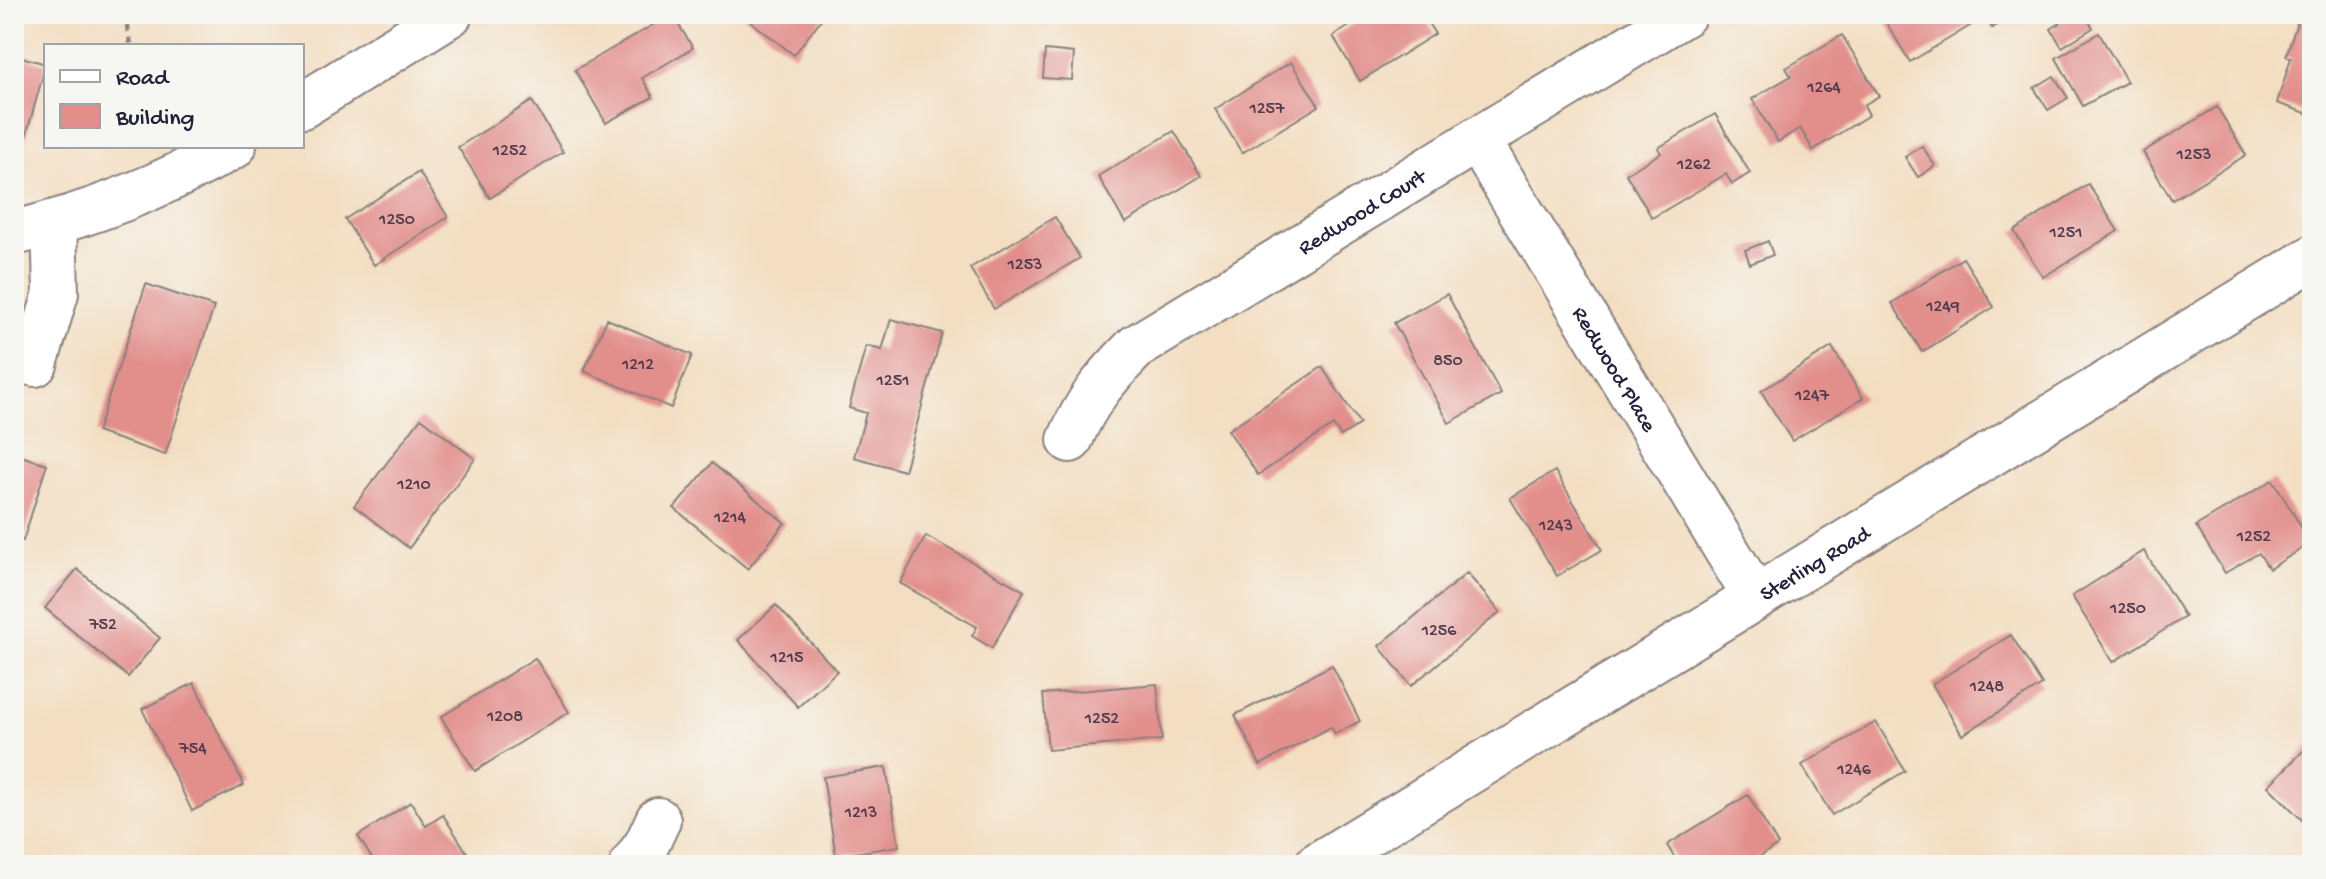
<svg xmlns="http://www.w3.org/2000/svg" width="2326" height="879" viewBox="0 0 2326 879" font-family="'Gochi Hand',sans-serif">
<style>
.building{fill:#e28f8c}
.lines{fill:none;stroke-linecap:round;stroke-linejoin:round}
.minor-casing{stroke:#8a807e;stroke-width:48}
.major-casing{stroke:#8a807e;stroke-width:48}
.path{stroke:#8a807e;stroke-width:5;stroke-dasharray:6 6;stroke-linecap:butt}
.minor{stroke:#fff;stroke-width:44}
.major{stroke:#fff;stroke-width:44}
.labels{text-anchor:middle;stroke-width:7;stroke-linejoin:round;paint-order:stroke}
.number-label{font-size:18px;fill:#523d4f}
.street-label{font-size:22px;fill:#22223b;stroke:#f6f6f2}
</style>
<rect width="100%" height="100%" fill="#f6f6f2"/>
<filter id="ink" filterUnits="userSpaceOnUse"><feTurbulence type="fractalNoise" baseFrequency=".0125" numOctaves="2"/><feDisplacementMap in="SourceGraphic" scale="16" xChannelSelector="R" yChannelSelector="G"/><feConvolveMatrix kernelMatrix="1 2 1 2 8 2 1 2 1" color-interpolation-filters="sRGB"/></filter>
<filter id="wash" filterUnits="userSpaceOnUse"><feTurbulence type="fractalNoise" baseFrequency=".006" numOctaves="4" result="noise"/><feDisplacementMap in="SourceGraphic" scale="32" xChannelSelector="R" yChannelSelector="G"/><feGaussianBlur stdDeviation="1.8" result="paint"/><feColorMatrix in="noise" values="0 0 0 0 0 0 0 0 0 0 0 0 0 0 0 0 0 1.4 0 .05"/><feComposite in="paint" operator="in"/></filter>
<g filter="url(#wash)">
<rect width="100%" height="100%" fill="#f3dec1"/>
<g id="blocks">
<g class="building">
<path d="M 672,14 L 693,48 L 642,78 L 653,97 L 606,123 L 575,70 Z"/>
<path d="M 741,14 L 825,14 L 794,55 Z"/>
<path d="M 1370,14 L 1422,14 L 1435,34 L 1360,81 L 1333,36 Z"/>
<path d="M 1888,14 L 2010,14 L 2011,16 L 1992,28 L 1985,17 L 1910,62 L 1883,17 Z"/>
<path d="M 2056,14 L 2085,14 L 2093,28 L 2062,47 L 2051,29 L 2060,23 L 2054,15 Z"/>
<path d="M 2300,14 L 2312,14 L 2312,115 L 2277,103 L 2291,58 L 2286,56 Z"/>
<path d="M 2099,33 L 2127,82 L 2083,106 L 2056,58 Z"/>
<path d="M 1842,35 L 1879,96 L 1864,105 L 1869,115 L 1813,150 L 1800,128 L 1778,142 L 1752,99 L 1791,76 L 1786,68 Z"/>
<path d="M 1045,50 L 1074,53 L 1072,80 L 1043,78 Z"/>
<path d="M 14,55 L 46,64 L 25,140 L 14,137 Z"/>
<path d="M 1291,62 L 1319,106 L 1242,153 L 1215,109 Z"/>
<path d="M 2054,76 L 2068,98 L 2048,110 L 2034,88 Z"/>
<path d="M 532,101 L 563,152 L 490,198 L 458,147 Z"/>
<path d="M 2217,107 L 2246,155 L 2172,200 L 2143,152 Z"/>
<path d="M 1715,114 L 1750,173 L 1732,184 L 1726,174 L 1652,218 L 1626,174 L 1661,153 L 1658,148 Z"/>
<path d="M 1174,131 L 1201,176 L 1125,223 L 1098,176 Z"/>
<path d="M 1922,146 L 1935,166 L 1918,177 L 1905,157 Z"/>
<path d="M 419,172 L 448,217 L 374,265 L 345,219 Z"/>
<path d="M 2088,184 L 2118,231 L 2043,277 L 2014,231 Z"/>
<path d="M 1055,217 L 1080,258 L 994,309 L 970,268 Z"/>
<path d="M 1768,241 L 1773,255 L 1750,264 L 1745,250 Z"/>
<path d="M 1963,258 L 1994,307 L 1922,352 L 1892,303 Z"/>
<path d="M 146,284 L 214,307 L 165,455 L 97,432 Z"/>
<path d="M 1447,294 L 1501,394 L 1449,423 L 1394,323 Z"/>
<path d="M 607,319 L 692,355 L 671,408 L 584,371 Z"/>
<path d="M 891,319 L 942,333 L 904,471 L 854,457 L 866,413 L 849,408 L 866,346 L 882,350 Z"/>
<path d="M 1832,347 L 1863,398 L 1792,441 L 1761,391 Z"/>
<path d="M 1322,367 L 1360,424 L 1341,436 L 1333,425 L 1258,475 L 1228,430 Z"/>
<path d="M 421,418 L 475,459 L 409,548 L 354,506 Z"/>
<path d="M 14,454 L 47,464 L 23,541 L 14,538 Z"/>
<path d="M 712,463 L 785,523 L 748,569 L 674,508 Z"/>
<path d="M 1555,471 L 1602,550 L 1557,576 L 1510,498 Z"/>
<path d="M 2273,480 L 2311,543 L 2269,569 L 2259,553 L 2225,573 L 2196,526 Z"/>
<path d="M 926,536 L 1024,591 L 992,648 L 972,636 L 977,627 L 900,583 Z"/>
<path d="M 2144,551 L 2185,617 L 2113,662 L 2072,596 Z"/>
<path d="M 77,569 L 160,638 L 128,677 L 45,608 Z"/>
<path d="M 1467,573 L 1500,612 L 1411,686 L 1379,646 Z"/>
<path d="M 776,605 L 837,671 L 798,707 L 738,640 Z"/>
<path d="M 2011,635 L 2042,685 L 1962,735 L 1932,684 Z"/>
<path d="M 535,658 L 569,712 L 475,771 L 441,717 Z"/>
<path d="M 1332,665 L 1360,721 L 1335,734 L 1331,727 L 1260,765 L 1235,715 Z"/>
<path d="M 194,683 L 244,785 L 192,811 L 142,709 Z"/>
<path d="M 1157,684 L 1162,740 L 1048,750 L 1043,694 Z"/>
<path d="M 1876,722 L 1905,771 L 1832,815 L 1802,765 Z"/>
<path d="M 2312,742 L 2312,830 L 2268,786 Z"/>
<path d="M 886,767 L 899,846 L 836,856 L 823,777 Z"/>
<path d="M 1748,795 L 1778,845 L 1746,865 L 1679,865 L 1667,845 Z"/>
<path d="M 411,802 L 426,826 L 443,815 L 473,862 L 469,865 L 376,865 L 358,836 Z"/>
</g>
</g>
</g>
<g filter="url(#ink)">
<use href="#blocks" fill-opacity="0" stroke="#8a807e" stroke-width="2"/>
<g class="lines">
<g class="minor-casing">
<g id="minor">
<path d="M 302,106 L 450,14"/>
<path id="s1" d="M 1477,139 L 1755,597"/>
<path d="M 14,233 C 91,215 165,185 234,146"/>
<path d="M 14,359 L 35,364 L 56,293 L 54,223"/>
<path id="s2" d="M 1070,440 C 1087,399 1106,378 1136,347 L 1684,14"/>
<path d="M 632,865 L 647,844 L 658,820"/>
</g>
</g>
<g class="major-casing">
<g id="major">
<path id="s3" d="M 1317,865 L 2312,258"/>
</g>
</g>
<path class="path" d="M 125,14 L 131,46"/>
<use href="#minor" class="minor"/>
<use href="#major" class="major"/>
</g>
</g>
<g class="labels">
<g class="number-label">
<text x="1824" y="92">1264</text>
<text x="1267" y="113">1257</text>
<text x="510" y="155">1252</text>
<text x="2194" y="159">1253</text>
<text x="1694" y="169">1262</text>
<text x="397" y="224">1250</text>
<text x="2066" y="237">1251</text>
<text x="1025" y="269">1253</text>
<text x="1943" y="311">1249</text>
<text x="1448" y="365">850</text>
<text x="638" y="369">1212</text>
<text x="893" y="385">1251</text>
<text x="1812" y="400">1247</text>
<text x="414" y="489">1210</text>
<text x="730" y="522">1214</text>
<text x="1556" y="530">1243</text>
<text x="2254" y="541">1252</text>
<text x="2128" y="613">1250</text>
<text x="103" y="629">752</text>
<text x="1439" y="635">1256</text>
<text x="787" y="662">1215</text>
<text x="1987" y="691">1248</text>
<text x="505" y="721">1208</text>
<text x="1102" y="723">1252</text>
<text x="193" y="753">754</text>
<text x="1854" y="774">1246</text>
<text x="861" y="817">1213</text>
</g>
<g class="street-label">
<text dy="8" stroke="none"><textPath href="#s2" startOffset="378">Redwood Court</textPath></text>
<text dy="8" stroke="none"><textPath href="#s1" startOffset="268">Redwood Place</textPath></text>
<text dy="8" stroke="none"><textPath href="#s3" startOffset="582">Sterling Road</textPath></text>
</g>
</g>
<rect width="2326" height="879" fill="none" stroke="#f6f6f2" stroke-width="48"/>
<rect x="44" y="44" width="260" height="104" fill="#f6f6f2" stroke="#a1a1a9" stroke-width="2"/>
<rect x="60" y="70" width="40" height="12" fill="#ffffff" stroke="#a1a1a9" stroke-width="2"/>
<text x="116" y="84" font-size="24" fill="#22223b">Road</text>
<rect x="60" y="104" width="40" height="24" fill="#e28f8c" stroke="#a1a1a9" stroke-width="2"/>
<text x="116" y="124" font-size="24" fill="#22223b">Building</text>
</svg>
